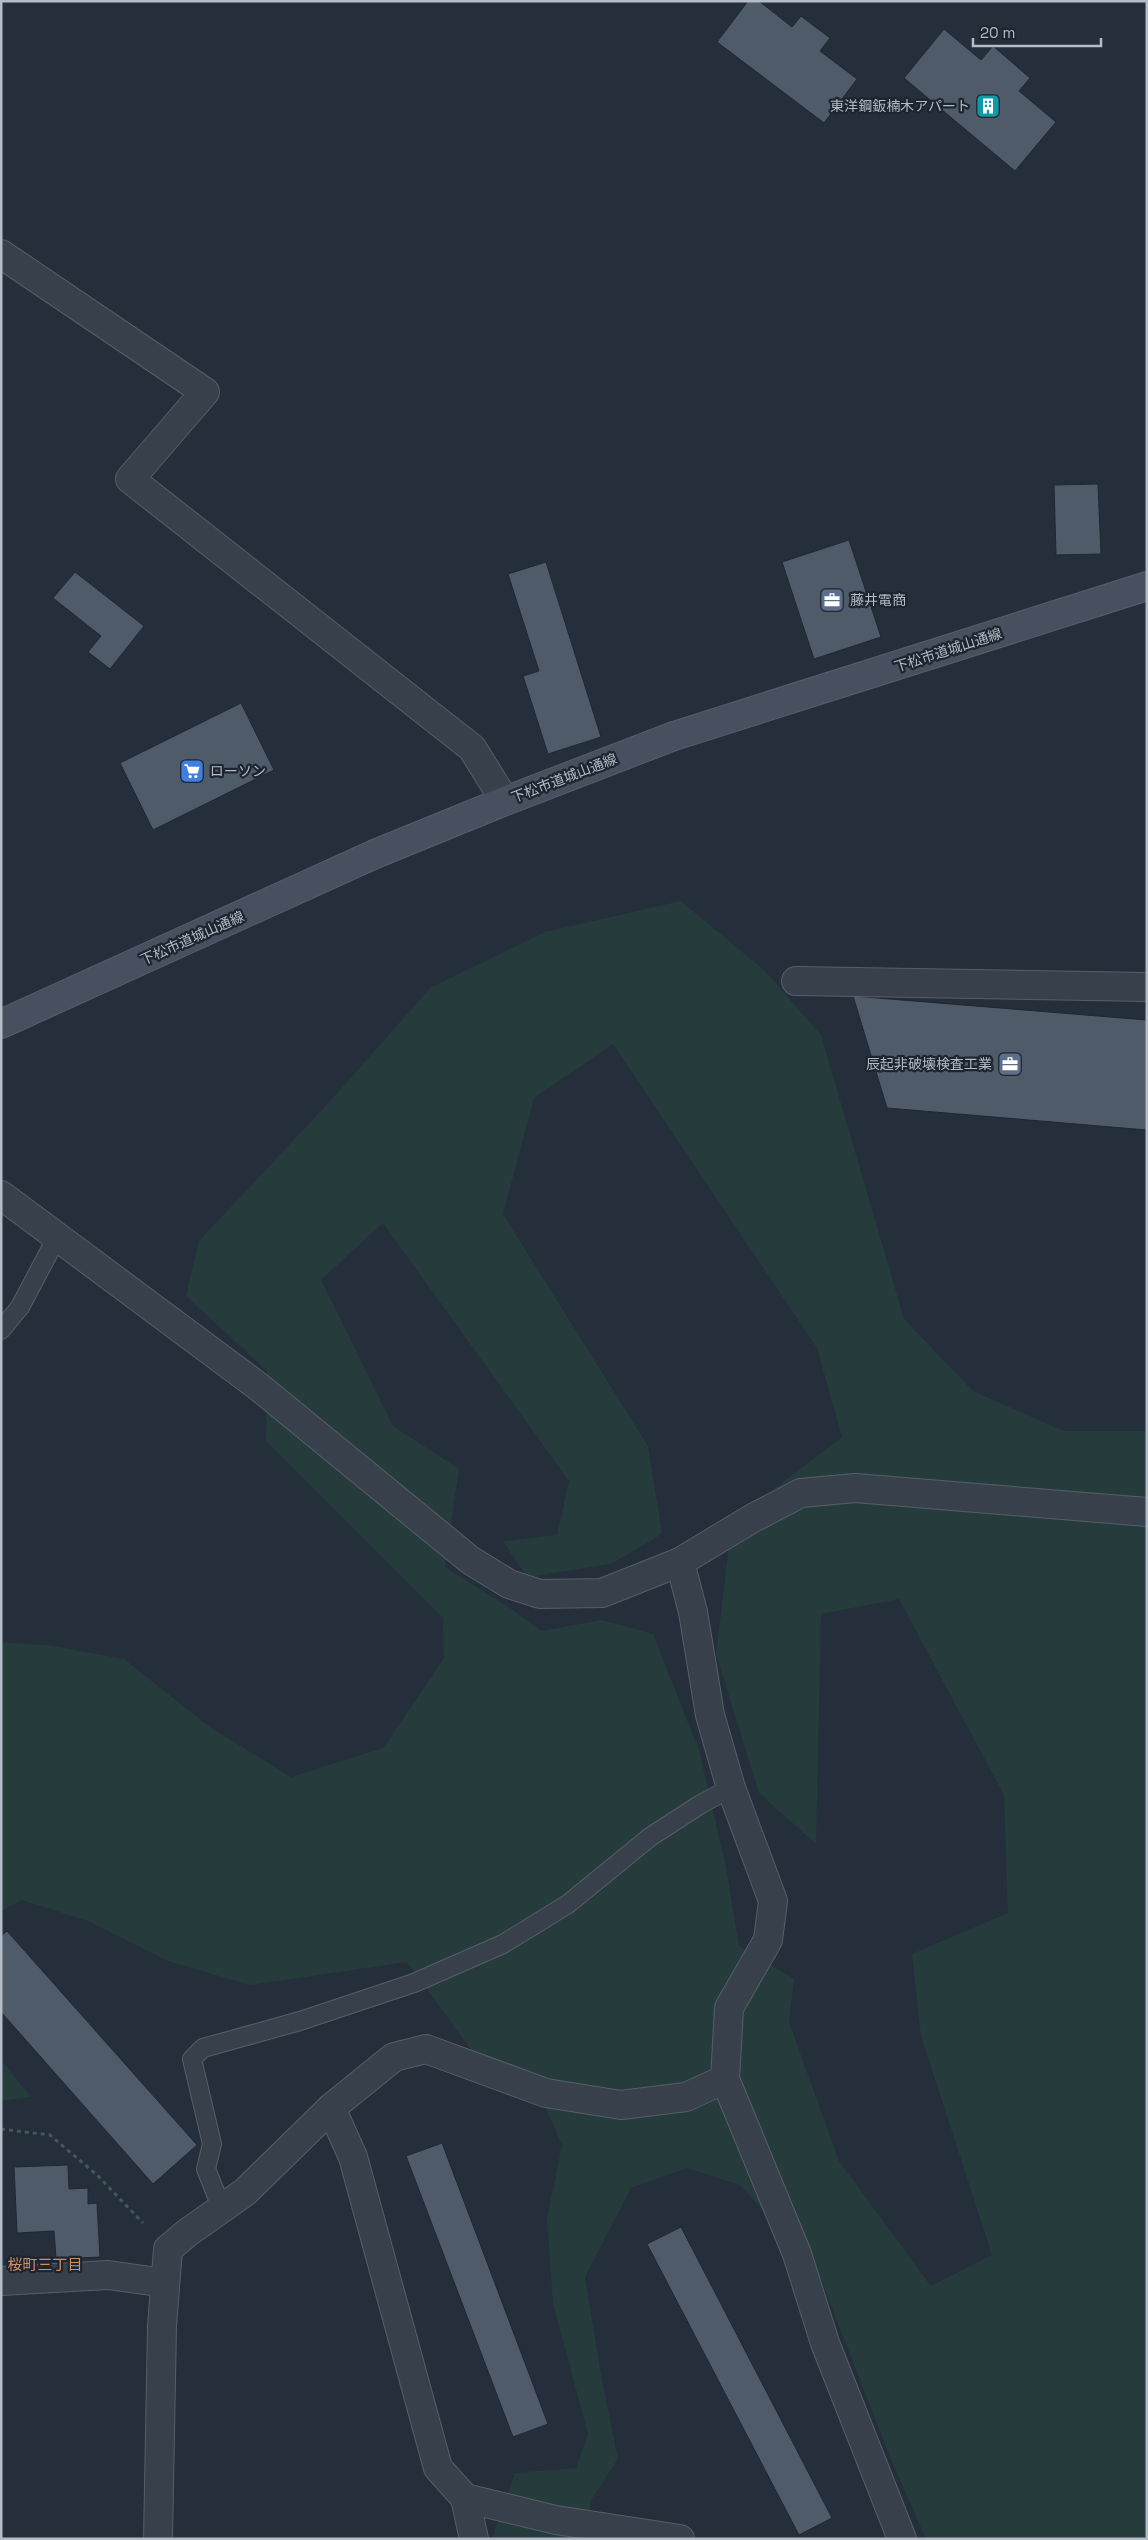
<svg xmlns="http://www.w3.org/2000/svg" width="1148" height="2540" viewBox="0 0 1148 2540" font-family="'Space Grotesk','Noto Sans JP',sans-serif">
<style>
.green{fill:#263b3c;fill-rule:evenodd}
.building{fill:#4f5b69;stroke:#1f2832}
.lines{fill:none;stroke-linecap:round;stroke-linejoin:round}
.lane-casing{stroke:#565f69;stroke-width:20}
.street-casing{stroke:#565f69;stroke-width:30}
.secondary-casing{stroke:#565f69;stroke-width:30}
.path{stroke:#445859;stroke-width:3;stroke-dasharray:4 4;stroke-linecap:butt}
.lane{stroke:#38414b;stroke-width:18}
.street{stroke:#38414b;stroke-width:28}
.secondary{stroke:#46505e;stroke-width:28}
.labels{text-anchor:middle;stroke-width:4.5;stroke-linejoin:round;paint-order:stroke}
.poi-label{font-size:14px;fill:#b3bcc7;stroke:#1d2630;text-anchor:end}
.street-label{font-size:14px;fill:#b3bcc7;stroke:#1d2630}
.neighbourhood-label{font-size:15px;fill:#cf8e66;stroke:#1d2630}
</style>
<rect width="100%" height="100%" fill="#242f3b"/>
<g class="green">
<path d="M 681,901 L 764,970 L 821,1035 L 904,1319 L 973,1391 L 1064,1431 L 1147,1431 L 1147,2539 L 926,2539 L 890,2457 L 816,2267 L 740,2185 L 687,2168 L 631,2188 L 585,2277 L 601,2375 L 618,2459 L 591,2500 L 586,2539 L 492,2539 L 515,2473 L 576,2468 L 588,2434 L 553,2303 L 547,2219 L 562,2145 L 530,2072 L 472,2051 L 407,1962 L 250,1985 L 168,1961 L 88,1921 L 22,1900 L 1,1911 L 1,1642 L 52,1646 L 124,1659 L 211,1728 L 291,1777 L 383,1748 L 444,1658 L 443,1618 L 266,1441 L 267,1371 L 186,1296 L 199,1241 L 333,1098 L 430,988 L 545,932 ZM 613,1044 L 817,1348 L 842,1437 L 766,1495 L 729,1547 L 716,1654 L 759,1793 L 816,1844 L 821,1614 L 899,1599 L 1004,1795 L 1008,1913 L 912,1954 L 921,2036 L 992,2255 L 931,2286 L 839,2161 L 789,2022 L 794,1979 L 739,1946 L 726,1867 L 699,1750 L 653,1634 L 602,1620 L 541,1631 L 510,1608 L 445,1567 L 459,1469 L 393,1426 L 321,1280 L 383,1223 L 569,1481 L 557,1535 L 503,1541 L 527,1577 L 611,1564 L 662,1534 L 648,1446 L 503,1214 L 534,1098 Z"/>
<path d="M 1,2060 L 31,2097 L 1,2101 Z"/>
</g>
<g class="building">
<path d="M 748,1 L 759,1 L 792,27 L 801,16 L 830,38 L 820,51 L 857,79 L 824,123 L 717,42 Z"/>
<path d="M 944,29 L 981,60 L 993,46 L 1030,78 L 1019,91 L 1056,122 L 1015,171 L 904,78 Z"/>
<path d="M 1098,484 L 1101,554 L 1056,555 L 1054,485 Z"/>
<path d="M 849,540 L 881,637 L 814,659 L 782,562 Z"/>
<path d="M 546,562 L 601,737 L 548,754 L 523,676 L 539,671 L 508,574 Z"/>
<path d="M 75,572 L 144,626 L 110,669 L 88,652 L 101,636 L 53,598 Z"/>
<path d="M 241,703 L 274,770 L 153,830 L 120,763 Z"/>
<path d="M 853,996 L 1147,1020 L 1147,1130 L 887,1108 Z"/>
<path d="M 7,1931 L 197,2145 L 153,2184 L 1,2012 L 1,1936 Z"/>
<path d="M 442,2143 L 548,2424 L 513,2437 L 406,2156 Z"/>
<path d="M 68,2165 L 69,2189 L 88,2188 L 88,2204 L 97,2203 L 100,2257 L 56,2259 L 54,2231 L 17,2233 L 14,2167 Z"/>
<path d="M 681,2227 L 832,2518 L 799,2535 L 647,2244 Z"/>
</g>
<g class="lines">
<g class="lane-casing">
<g id="lane">
<path d="M 1,1330 L 20,1307 L 57,1237"/>
<path d="M 222,2209 L 206,2169 L 212,2144 L 192,2059 L 203,2048 L 300,2021 L 414,1983 L 503,1944 L 568,1904 L 650,1837 L 701,1804 L 731,1788"/>
</g>
</g>
<g class="street-casing">
<g id="street">
<path d="M 1,254 L 205,392 L 130,479 L 472,748 L 505,801"/>
<path d="M 796,981 L 1147,987"/>
<path d="M 1,1195 L 259,1387 L 470,1560 L 509,1584 L 540,1594 L 602,1593 L 680,1562 L 753,1518 L 801,1493 L 855,1488 L 1147,1512"/>
<path d="M 680,1562 L 693,1612 L 710,1715 L 731,1788 L 773,1901 L 768,1940 L 729,2008 L 725,2079 L 797,2254 L 825,2343 L 902,2539"/>
<path d="M 331,2108 L 353,2157 L 438,2468 L 465,2498 L 474,2539"/>
<path d="M 1,2281 L 108,2275 L 165,2283"/>
<path d="M 465,2498 L 556,2520 L 680,2539"/>
<path d="M 158,2539 L 162,2326 L 168,2249 L 187,2233 L 245,2192 L 331,2108 L 394,2057 L 426,2049 L 546,2093 L 621,2105 L 686,2097 L 725,2079"/>
</g>
</g>
<g class="secondary-casing">
<path id="secondary" d="M 1,1024 L 375,854 L 505,801 L 674,736 L 1147,586"/>
</g>
<path class="path" d="M 1,2129 L 50,2135 L 97,2175 L 143,2223"/>
<use href="#lane" class="lane"/>
<use href="#street" class="street"/>
<use href="#secondary" class="secondary"/>
</g>
<defs>
<g id="building-square" transform="scale(1.25)"><rect x="-9" y="-9" width="18" height="18" rx="4" fill="#0f9aa8" stroke="#1d2630"/><path d="M-4-6H4V6H1V3H-1V6H-4ZM-2.5-4.3h1.7v1.8h-1.7ZM.8-4.3h1.7v1.8H.8ZM-2.5-1h1.7V.8h-1.7ZM.8-1h1.7V.8H.8Z" fill="#fff"/></g>
<g id="office-square" transform="scale(1.25)"><rect x="-9" y="-9" width="18" height="18" rx="4" fill="#5c6f8a" stroke="#1d2630"/><path d="M-6-3h4V-5.5h4V-3h4V5H-6ZM-1-4.5V-3h2v-1.5ZM-6 0V1H6V0Z" fill="#fff"/></g>
<g id="supermarket-square" transform="scale(1.25)"><rect x="-9" y="-9" width="18" height="18" rx="4" fill="#3f7fe0" stroke="#1d2630"/><path d="M-6-5.5h2.5l.6 2H6L4.5 2H-2.5L-4.4-4H-6ZM-1.5 3.2a1.3 1.3 0 1 0 .1 0ZM3 3.2a1.3 1.3 0 1 0 .1 0Z" fill="#fff"/></g>
</defs>
<g fill-rule="evenodd">
<use href="#building-square" x="988" y="106"/>
<use href="#office-square" x="832" y="600"/>
<use href="#supermarket-square" x="192" y="771"/>
<use href="#office-square" x="1010" y="1064"/>
</g>
<g class="labels">
<g class="poi-label">
<text x="970" y="111">東洋鋼鈑楠木アパート</text>
<text x="850" y="605" text-anchor="start">藤井電商</text>
<text x="210" y="776" text-anchor="start">ローソン</text>
<text x="992" y="1069">辰起非破壊検査工業</text>
</g>
<g class="street-label">
<text transform="translate(948 650) rotate(-18)" y="5">下松市道城山通線</text>
<text transform="translate(564 778) rotate(-21)" y="5">下松市道城山通線</text>
<text transform="translate(192 938) rotate(-24)" y="5">下松市道城山通線</text>
</g>
<g class="neighbourhood-label">
<text x="45" y="2270">桜町三丁目</text>
</g>
</g>
<rect width="1148" height="2540" fill="none" stroke="#b3bcc7" stroke-width="5"/>
<path d="M973 38v8h128v-8" fill="none" stroke="#b3bcc7" stroke-width="2.5"/>
<text x="980" y="38" font-size="15" fill="#b3bcc7" stroke="#1d2630" stroke-width="4" paint-order="stroke">20 m</text>
</svg>
